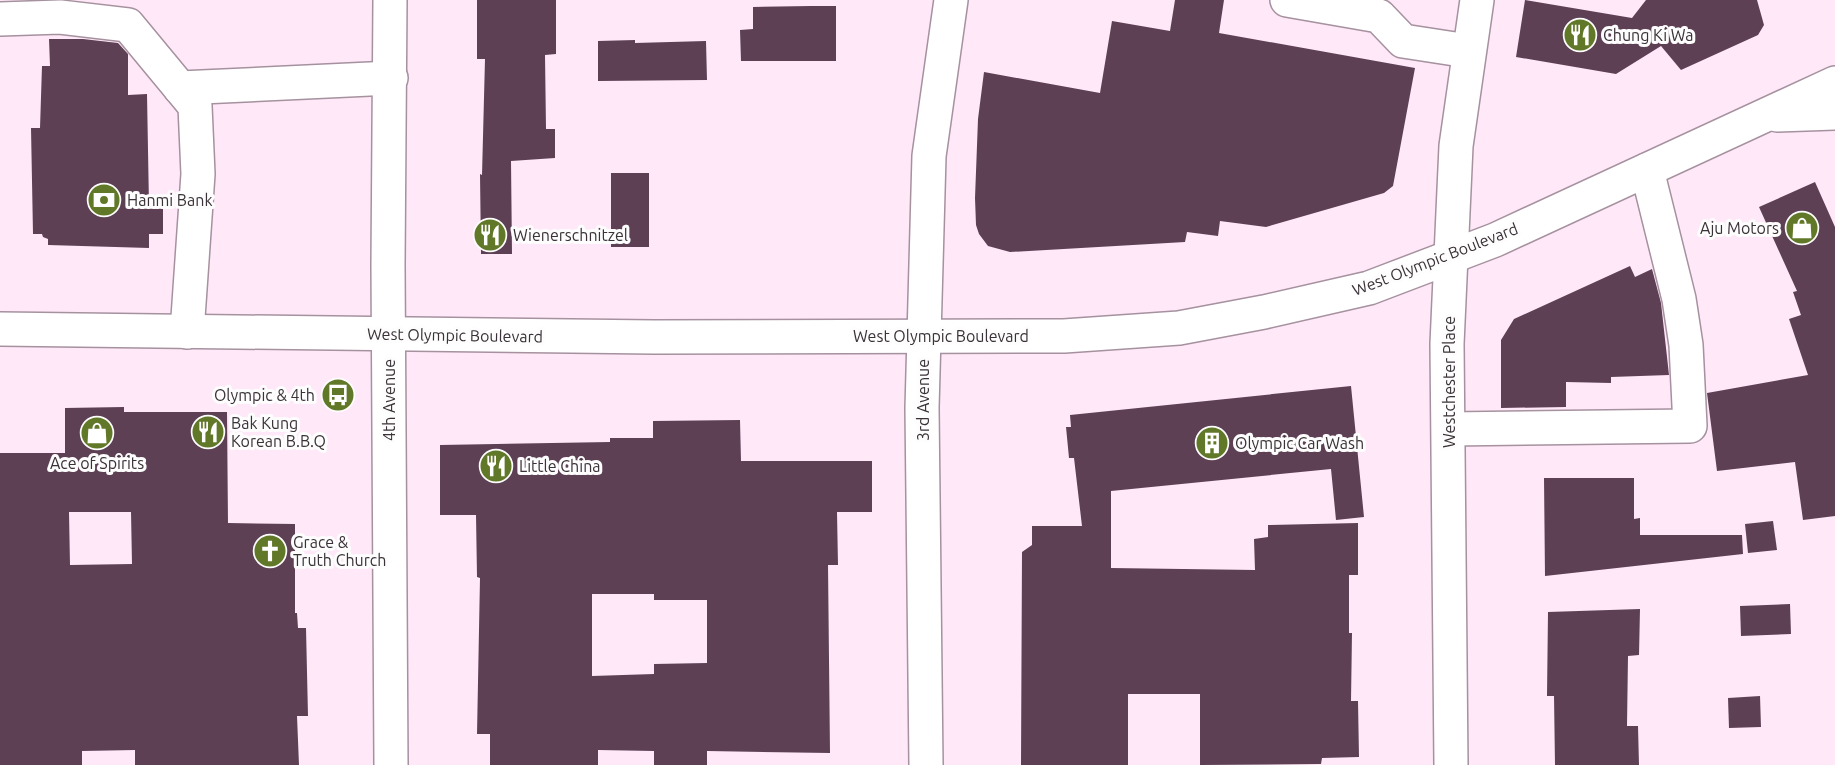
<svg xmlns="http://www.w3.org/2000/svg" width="1835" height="765" viewBox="0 0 1835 765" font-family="Ubuntu,sans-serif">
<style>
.building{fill:#5e4055;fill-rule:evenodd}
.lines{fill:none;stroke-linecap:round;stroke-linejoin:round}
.minor-casing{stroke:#a6919f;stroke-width:36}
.major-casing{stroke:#a6919f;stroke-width:36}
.minor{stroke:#fff;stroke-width:33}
.major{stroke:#fff;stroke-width:33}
.labels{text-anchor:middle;stroke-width:6;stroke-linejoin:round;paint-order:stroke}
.poi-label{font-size:16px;fill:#3a3238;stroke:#fdfdfd;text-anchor:start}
.street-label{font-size:16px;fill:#3a3238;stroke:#fdfdfd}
</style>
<rect width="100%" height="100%" fill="#ffe8f8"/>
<g class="building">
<path d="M 477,0 L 556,0 L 556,54 L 545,55 L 546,129 L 555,129 L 555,158 L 511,161 L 512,254 L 481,254 L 480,174 L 482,175 L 485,59 L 477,59 Z"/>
<path d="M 1175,0 L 1224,0 L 1219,33 L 1415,68 L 1393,186 L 1384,193 L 1266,227 L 1220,221 L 1218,236 L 1187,232 L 1185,242 L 1010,252 L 988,246 L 979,234 L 976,225 L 975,198 L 978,119 L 984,72 L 1100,93 L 1112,21 L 1170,31 Z"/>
<path d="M 1525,0 L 1632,18 L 1646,0 L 1757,0 L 1764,25 L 1758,35 L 1681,70 L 1661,46 L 1616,74 L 1516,57 Z"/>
<path d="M 811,6 L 836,6 L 836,61 L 741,61 L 740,30 L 753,29 L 753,7 Z"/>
<path d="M 49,39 L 83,39 L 118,43 L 128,54 L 128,95 L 147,94 L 149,206 L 163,206 L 163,234 L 149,234 L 149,248 L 48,245 L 48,239 L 43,237 L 42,234 L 33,234 L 31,128 L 40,128 L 42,66 L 50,66 Z"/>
<path d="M 635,40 L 635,43 L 706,41 L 707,80 L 598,81 L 598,41 Z"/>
<rect x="611" y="173" width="38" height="74"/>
<path d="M 1815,182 L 1835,227 L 1835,516 L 1803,520 L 1795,462 L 1717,471 L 1707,393 L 1808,375 L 1789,319 L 1801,315 L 1793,292 L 1797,291 L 1759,207 Z"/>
<path d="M 1630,266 L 1635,277 L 1652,269 L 1661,303 L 1669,375 L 1611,377 L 1611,383 L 1566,382 L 1566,407 L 1501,408 L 1501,340 L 1514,319 Z"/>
<path d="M 1351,386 L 1364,517 L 1336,520 L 1331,469 L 1111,491 L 1111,568 L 1255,570 L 1254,539 L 1268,537 L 1268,525 L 1358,523 L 1358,575 L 1349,575 L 1349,633 L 1352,633 L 1351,701 L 1358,701 L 1359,757 L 1322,758 L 1321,764 L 1200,765 L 1200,694 L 1128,694 L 1128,765 L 1021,765 L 1022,552 L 1032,545 L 1032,526 L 1082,526 L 1074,458 L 1069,458 L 1066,427 L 1071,427 L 1070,415 Z"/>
<path d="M 124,407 L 124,412 L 227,412 L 228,523 L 295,524 L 295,613 L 297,613 L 298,628 L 306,628 L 308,716 L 297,716 L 299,765 L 135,765 L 135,750 L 82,751 L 82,765 L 0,765 L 0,453 L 65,453 L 65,408 ZM 69,512 L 131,512 L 132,564 L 70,565 Z"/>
<path d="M 740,420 L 741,461 L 872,461 L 872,512 L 837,512 L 838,565 L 828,565 L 830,753 L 707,751 L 707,765 L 654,765 L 654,751 L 598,750 L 598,765 L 490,765 L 490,734 L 477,734 L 480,578 L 477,577 L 476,515 L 440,515 L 440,445 L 610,442 L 610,438 L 653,438 L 653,421 ZM 592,594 L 654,594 L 654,600 L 707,600 L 707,663 L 654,664 L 654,674 L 592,676 Z"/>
<path d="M 1544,478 L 1634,478 L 1634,519 L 1640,518 L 1640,535 L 1742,535 L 1743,554 L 1545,576 Z"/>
<path d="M 1773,521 L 1777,550 L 1748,553 L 1745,524 Z"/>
<path d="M 1790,604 L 1791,634 L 1741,636 L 1740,606 Z"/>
<path d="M 1640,609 L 1639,655 L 1628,656 L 1627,726 L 1638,726 L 1639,765 L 1555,765 L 1554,696 L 1547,696 L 1548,612 Z"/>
<path d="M 1760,696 L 1761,727 L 1729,728 L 1728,698 Z"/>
</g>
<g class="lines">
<g class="minor-casing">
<g id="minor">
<path d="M 390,0 L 388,265 L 391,765"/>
<path d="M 1287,0 L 1379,16 L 1403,41 L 1468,51"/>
<path d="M 0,19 L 60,17 L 128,25 L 195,106 L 198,174 L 187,332"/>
<path d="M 180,88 L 391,78"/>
<path d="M 1449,429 L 1690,426 L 1686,345 L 1679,299 L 1647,170"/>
<path d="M 926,765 L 922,408 L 929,156 L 951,0"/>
<path d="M 1451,765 L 1447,344 L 1456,146 L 1477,0"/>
</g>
</g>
<g class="major-casing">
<g id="major">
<path d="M 1777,115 L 1835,113"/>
<path d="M 0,329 L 654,337 L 1064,336 L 1179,328 L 1264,312 L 1369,288 L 1495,240 L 1835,83"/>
</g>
</g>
<use href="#minor" class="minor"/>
<use href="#major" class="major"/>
</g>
<defs>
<g id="restaurant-disc" transform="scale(1.725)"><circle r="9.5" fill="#627829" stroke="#fdfdfd"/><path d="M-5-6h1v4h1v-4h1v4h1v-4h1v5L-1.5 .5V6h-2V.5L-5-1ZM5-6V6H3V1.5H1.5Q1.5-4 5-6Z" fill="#fff"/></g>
<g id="bank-disc" transform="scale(1.725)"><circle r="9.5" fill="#627829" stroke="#fdfdfd"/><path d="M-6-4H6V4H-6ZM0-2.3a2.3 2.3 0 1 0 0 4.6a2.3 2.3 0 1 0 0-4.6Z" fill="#fff"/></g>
<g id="shop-disc" transform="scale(1.725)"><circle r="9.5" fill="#627829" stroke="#fdfdfd"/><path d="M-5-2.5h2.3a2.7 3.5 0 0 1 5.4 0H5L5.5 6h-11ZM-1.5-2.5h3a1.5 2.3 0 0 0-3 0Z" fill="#fff"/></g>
<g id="bus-disc" transform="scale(1.725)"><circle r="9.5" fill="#627829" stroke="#fdfdfd"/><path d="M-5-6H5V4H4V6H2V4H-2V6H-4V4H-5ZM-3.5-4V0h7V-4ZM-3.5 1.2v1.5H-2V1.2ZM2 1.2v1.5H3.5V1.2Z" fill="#fff"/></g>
<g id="building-disc" transform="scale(1.725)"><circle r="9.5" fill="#627829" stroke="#fdfdfd"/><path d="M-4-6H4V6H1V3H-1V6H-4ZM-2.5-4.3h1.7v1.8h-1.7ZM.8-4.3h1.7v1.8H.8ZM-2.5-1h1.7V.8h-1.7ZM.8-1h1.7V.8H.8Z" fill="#fff"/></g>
<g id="church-disc" transform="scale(1.725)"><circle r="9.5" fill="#627829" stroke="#fdfdfd"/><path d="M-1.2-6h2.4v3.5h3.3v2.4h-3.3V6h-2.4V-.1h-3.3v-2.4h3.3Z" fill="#fff"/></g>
</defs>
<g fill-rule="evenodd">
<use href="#restaurant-disc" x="1580" y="35"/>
<use href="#bank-disc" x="104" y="200"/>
<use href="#shop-disc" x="1802" y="228"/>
<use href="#restaurant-disc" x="490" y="235"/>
<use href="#bus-disc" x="338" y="395"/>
<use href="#restaurant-disc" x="208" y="432"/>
<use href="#shop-disc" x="97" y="433"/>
<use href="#building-disc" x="1212" y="443"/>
<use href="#restaurant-disc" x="496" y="466"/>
<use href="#church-disc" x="270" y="551"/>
</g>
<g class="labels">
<g class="poi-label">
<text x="1603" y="41">Chung Ki Wa</text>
<text x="127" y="206">Hanmi Bank</text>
<text x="1779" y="234" text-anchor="end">Aju Motors</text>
<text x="513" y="241">Wienerschnitzel</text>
<text x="315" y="401" text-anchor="end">Olympic &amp; 4th</text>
<text x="231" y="429">Bak Kung<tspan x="231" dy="18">Korean B.B.Q</tspan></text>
<text x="1235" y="449">Olympic Car Wash</text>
<text x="97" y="469" text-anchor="middle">Ace of Spirits</text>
<text x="519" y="472">Little China</text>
<text x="293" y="548">Grace &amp;<tspan x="293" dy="18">Truth Church</tspan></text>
</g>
<g class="street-label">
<text transform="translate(1435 259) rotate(-21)" y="6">West Olympic Boulevard</text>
<text transform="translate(455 335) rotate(1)" y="6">West Olympic Boulevard</text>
<text x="941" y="342">West Olympic Boulevard</text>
<text transform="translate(1449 382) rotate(-90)" y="6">Westchester Place</text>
<text transform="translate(389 400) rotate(-90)" y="6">4th Avenue</text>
<text transform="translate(923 400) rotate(-90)" y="6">3rd Avenue</text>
</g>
</g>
</svg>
